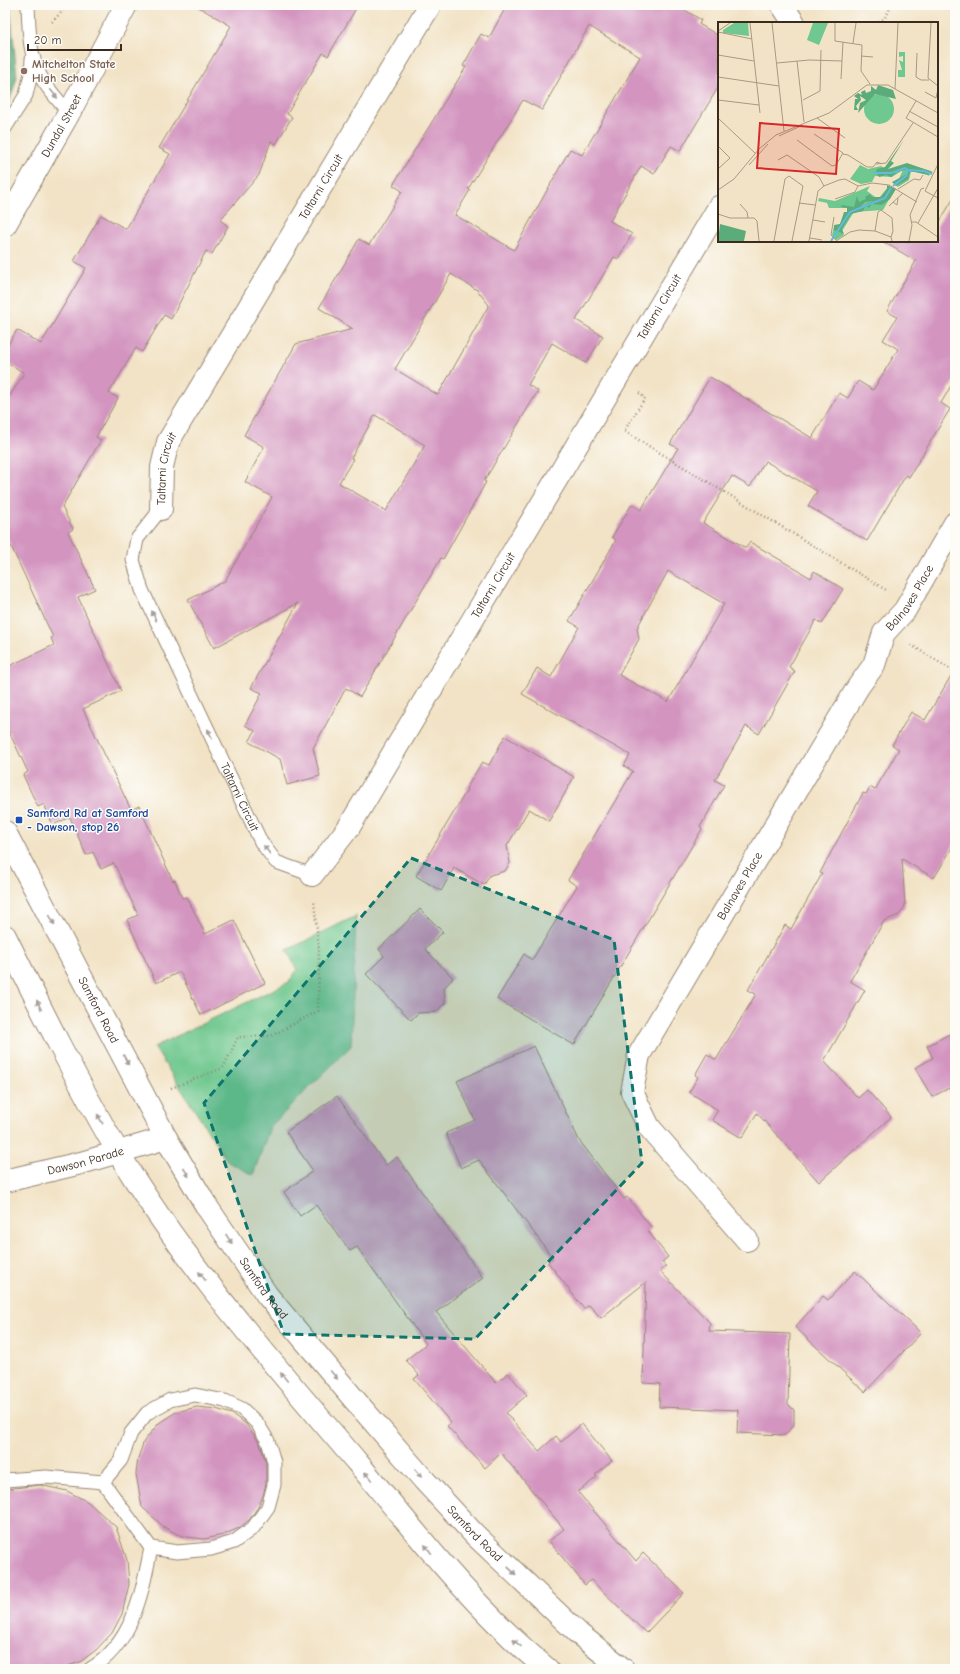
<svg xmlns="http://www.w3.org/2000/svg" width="960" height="1674" viewBox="0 0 960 1674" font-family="'Comic Neue',sans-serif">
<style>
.green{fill:#6fc88f;stroke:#557956}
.forest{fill:#5bac7a;stroke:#4b6b4c}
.building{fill:#d394c0;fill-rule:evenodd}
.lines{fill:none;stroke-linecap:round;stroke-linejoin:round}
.lane-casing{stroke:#968672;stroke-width:15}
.street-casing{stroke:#968672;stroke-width:24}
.primary-casing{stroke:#968672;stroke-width:24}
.path{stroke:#968672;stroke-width:2.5;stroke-dasharray:1 3;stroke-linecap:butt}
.lane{stroke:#fff;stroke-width:13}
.street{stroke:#fff;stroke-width:22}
.primary{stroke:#fff;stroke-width:22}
.oneway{fill:#a79f9a}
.marked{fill:#0f766e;fill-opacity:0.2;stroke:#0f766e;stroke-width:3;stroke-dasharray:8 5;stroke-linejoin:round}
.education-dot{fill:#8d6e63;stroke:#fdfcf7;stroke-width:1.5}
.transit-dot{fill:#1a4fb4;stroke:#fdfcf7;stroke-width:1.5}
.labels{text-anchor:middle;stroke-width:3;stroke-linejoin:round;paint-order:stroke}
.education-label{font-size:12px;font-weight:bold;fill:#785e54;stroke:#fdfcf7;text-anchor:start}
.street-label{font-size:12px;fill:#3b2a1e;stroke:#fdfcf7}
.transit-label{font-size:12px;font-weight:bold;fill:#164399;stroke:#fdfcf7;text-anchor:start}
.inset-river{fill:none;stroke:#64b9e0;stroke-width:2}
.inset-road{fill:none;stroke:#a99983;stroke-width:1}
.view{fill:#d62828;fill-opacity:0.15;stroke:#d62828;stroke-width:2}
.inset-edge{fill:none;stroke:#3b2a1e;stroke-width:2}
</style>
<rect width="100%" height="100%" fill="#fdfcf7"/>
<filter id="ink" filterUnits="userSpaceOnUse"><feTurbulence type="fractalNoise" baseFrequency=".025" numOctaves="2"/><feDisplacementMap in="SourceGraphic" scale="8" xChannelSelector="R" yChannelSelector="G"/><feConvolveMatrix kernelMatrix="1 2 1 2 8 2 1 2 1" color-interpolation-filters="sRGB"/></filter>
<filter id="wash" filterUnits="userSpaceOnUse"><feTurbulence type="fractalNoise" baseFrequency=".012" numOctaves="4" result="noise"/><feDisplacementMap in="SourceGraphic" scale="16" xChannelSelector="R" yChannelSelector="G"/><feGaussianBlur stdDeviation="0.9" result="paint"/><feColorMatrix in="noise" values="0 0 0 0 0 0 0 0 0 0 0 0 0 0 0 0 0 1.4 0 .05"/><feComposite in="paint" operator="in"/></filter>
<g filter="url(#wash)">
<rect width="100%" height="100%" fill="#f2e3c6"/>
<path class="green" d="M 356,916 L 351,1046 L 270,1127 L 253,1175 L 228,1162 L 154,1047 L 289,982 L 297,970 L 287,950 Z"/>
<path class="forest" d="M 5,5 L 10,5 L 17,77 L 9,103 L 5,106 Z"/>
<g id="blocks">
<g class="building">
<path d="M 195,5 L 358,5 L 328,56 L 323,53 L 287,114 L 292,117 L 276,144 L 271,141 L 259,175 L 220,220 L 228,226 L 212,254 L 206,251 L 171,319 L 164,315 L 142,352 L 136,348 L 109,393 L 118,398 L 96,437 L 101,440 L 62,507 L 73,529 L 68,532 L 95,589 L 78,597 L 121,691 L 83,709 L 131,810 L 139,806 L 173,881 L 175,880 L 182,898 L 187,897 L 205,934 L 234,920 L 265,983 L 201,1015 L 180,972 L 156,983 L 127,920 L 138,915 L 114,863 L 101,869 L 93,852 L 86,855 L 70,817 L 53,825 L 44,804 L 38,807 L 23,775 L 28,772 L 5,723 L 5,668 L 54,645 L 51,638 L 53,637 L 5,533 L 5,404 L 24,373 L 5,361 L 5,350 L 17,330 L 41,344 L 86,268 L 74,261 L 101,215 L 126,229 L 170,154 L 159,148 L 231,26 Z"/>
<path d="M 507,5 L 677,5 L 701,20 L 699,24 L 719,36 L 719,86 L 680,151 L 671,146 L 654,174 L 641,166 L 610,221 L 632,234 L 618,259 L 614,257 L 576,320 L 603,336 L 586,363 L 552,343 L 528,385 L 538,391 L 484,481 L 486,482 L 443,559 L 441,558 L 360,697 L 346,688 L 313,748 L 320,776 L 287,785 L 280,759 L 249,742 L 255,731 L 245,725 L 262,693 L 251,688 L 298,603 L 214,648 L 188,600 L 225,581 L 272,497 L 245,482 L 264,447 L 244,435 L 296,344 L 353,329 L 319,308 L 359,239 L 369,245 L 402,191 L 393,185 L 466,67 L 463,66 L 481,34 L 489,38 ZM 589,26 L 640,57 L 582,155 L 570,149 L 514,250 L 455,215 L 470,190 L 468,189 L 523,100 L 542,110 ZM 451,274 L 477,290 L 489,305 L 438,395 L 395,369 ZM 375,415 L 425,445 L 386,511 L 339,483 L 353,459 L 351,458 Z"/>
<path d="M 955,196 L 955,379 L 941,403 L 950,409 L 909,477 L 906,475 L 867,541 L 808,506 L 817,491 L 765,461 L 750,487 L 732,476 L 703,523 L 746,548 L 750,542 L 811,578 L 814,571 L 843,589 L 822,624 L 816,620 L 789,667 L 795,671 L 759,734 L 746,726 L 715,780 L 724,785 L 700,827 L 702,829 L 574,1045 L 497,999 L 524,954 L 532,960 L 577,886 L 568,880 L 633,771 L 624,766 L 630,755 L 522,694 L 537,668 L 551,677 L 579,627 L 569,621 L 616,540 L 612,537 L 632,504 L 641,510 L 678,448 L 670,444 L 710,377 L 812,438 L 839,393 L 848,398 L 858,381 L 873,390 L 898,349 L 883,340 L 897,317 L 887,311 L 916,261 L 882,241 L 937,241 L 937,226 ZM 668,571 L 724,604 L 668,702 L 619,675 L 639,639 L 637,628 Z"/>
<path d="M 955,669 L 955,843 L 934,878 L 902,859 L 905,906 L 899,915 L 884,921 L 850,981 L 865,990 L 824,1061 L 858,1098 L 867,1090 L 891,1117 L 819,1182 L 757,1113 L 742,1138 L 712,1120 L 718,1110 L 689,1092 L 698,1077 L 695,1075 L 707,1054 L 716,1060 L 756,994 L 748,990 L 785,925 L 791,929 L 822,874 L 820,873 L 863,793 L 866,794 L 870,787 L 875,790 L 899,749 L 892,745 L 911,712 L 925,720 Z"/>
<path d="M 505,736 L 574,777 L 549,821 L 529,809 L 507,846 L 510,863 L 505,871 L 490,875 L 484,885 L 454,868 L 441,891 L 416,876 L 467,790 L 466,789 L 482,762 L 489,765 Z"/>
<path d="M 420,909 L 443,932 L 425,949 L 453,978 L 444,988 L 445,1003 L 436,1012 L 418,1013 L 411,1020 L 366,974 L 384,956 L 379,949 Z"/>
<path d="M 955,1031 L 955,1100 L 949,1088 L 932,1097 L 915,1068 L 933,1058 L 927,1046 Z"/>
<path d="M 534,1046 L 579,1140 L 624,1199 L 627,1197 L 652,1228 L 648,1231 L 668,1257 L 662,1262 L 666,1267 L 660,1271 L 710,1323 L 709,1331 L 790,1334 L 788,1404 L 794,1410 L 794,1425 L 785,1435 L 737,1433 L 738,1410 L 659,1407 L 660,1384 L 643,1383 L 646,1282 L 601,1318 L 589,1305 L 584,1309 L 548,1262 L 553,1258 L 479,1160 L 461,1168 L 446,1133 L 475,1120 L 457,1081 Z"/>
<path d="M 337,1096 L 386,1165 L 397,1157 L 483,1278 L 436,1312 L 496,1383 L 508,1373 L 527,1395 L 506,1413 L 539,1451 L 556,1436 L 561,1442 L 582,1424 L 612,1461 L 595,1475 L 597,1477 L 578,1492 L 636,1561 L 643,1553 L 684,1593 L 646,1633 L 591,1580 L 585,1585 L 549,1541 L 564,1529 L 501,1453 L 485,1468 L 447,1426 L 451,1423 L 414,1379 L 419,1375 L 406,1360 L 426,1344 L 357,1247 L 350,1251 L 316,1205 L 300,1216 L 284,1192 L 313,1171 L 286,1132 Z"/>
<path d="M 855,1271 L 921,1333 L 865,1392 L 795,1327 L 823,1296 L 828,1300 Z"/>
<path d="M 197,1407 L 216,1409 L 232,1414 L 246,1424 L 260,1444 L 266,1463 L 266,1483 L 263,1496 L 258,1507 L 249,1520 L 239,1528 L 223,1535 L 204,1539 L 187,1537 L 177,1534 L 164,1527 L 142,1507 L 136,1474 L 138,1458 L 144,1441 L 159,1423 L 176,1412 Z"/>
<path d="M 40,1485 L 67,1491 L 88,1502 L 116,1527 L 127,1560 L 129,1584 L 122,1614 L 112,1633 L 96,1650 L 80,1662 L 59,1669 L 5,1669 L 5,1489 Z"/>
</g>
</g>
</g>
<g filter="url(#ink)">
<use href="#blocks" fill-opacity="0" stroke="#968672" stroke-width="1"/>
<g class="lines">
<g class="lane-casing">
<g id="lane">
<path d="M 28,5 C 29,30 29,55 41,77 C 48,90 60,102 69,113"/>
<path d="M 5,128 L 26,95 L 31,74 L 32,59"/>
<path id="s1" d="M 161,509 L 137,539 L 133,560 L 142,590 L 261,842 L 276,862 L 312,875"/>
<path d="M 5,1480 L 46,1477 L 103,1482 L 151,1548 C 142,1593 133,1644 90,1669"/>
<path d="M 103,1482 L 121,1460 L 131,1433 L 147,1413 L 170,1400 L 195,1395 L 225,1401 L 242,1409 L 257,1423 L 268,1441 L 274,1462 L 274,1485 L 268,1507 L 253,1528 L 234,1542 L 211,1549 L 177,1552 L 151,1548"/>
</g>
</g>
<g class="street-casing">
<g id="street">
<path d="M 782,5 L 794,23"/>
<path id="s2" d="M 5,225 L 69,113 L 126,5"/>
<path id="s3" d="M 161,509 L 162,467 L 168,442 L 430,5"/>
<path id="s4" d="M 312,875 L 349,827 L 719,207"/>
<path id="s5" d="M 747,1240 L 649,1127 L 632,1092 L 639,1055 L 858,687 L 874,665 L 884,633 L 905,610 L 955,523"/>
</g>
</g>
<g class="primary-casing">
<g id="primary">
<path id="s6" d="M 5,832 L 166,1138 L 207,1207 L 267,1295 L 353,1398 L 424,1480 L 474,1534 L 579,1634 L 623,1669"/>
<path d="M 5,936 C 41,1009 77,1082 118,1152 C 185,1265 273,1363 357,1462 C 406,1521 454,1582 509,1635 C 521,1647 534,1658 547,1669"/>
<path id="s7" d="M 5,1181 L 81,1163 L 166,1138"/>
</g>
</g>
<g class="path">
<path d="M 52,22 L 68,5"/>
<path d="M 875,23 L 884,19 L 892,5"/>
<path d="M 639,393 L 645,398 L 624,431 L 886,590"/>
<path d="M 911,645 L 955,672"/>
<path d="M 171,1088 L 223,1068 L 238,1037 L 271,1036 L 318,1011 L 319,950 L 314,901"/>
</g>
<use href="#lane" class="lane"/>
<use href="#street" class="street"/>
<use href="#primary" class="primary"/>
</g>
<defs><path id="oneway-solid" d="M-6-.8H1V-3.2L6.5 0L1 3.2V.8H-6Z"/></defs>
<g class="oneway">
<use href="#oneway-solid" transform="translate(54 94) rotate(51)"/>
<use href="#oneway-solid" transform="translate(154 616) rotate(-115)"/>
<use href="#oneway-solid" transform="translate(210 734) rotate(-115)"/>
<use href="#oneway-solid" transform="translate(267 850) rotate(-127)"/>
<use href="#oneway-solid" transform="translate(52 920) rotate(62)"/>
<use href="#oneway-solid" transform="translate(39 1005) rotate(-116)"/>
<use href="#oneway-solid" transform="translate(126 1060) rotate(63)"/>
<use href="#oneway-solid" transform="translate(100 1119) rotate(-119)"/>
<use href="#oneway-solid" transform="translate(186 1172) rotate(59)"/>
<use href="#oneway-solid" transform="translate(229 1239) rotate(56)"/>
<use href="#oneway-solid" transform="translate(202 1276) rotate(-128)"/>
<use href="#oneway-solid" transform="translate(334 1375) rotate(50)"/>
<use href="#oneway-solid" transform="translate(284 1377) rotate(-130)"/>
<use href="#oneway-solid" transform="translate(418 1473) rotate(49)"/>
<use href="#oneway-solid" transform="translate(368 1476) rotate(-130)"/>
<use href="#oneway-solid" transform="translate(428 1549) rotate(-129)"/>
<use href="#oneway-solid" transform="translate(512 1571) rotate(44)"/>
<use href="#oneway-solid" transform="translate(517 1643) rotate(-139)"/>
</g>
</g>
<path class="marked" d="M 411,858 L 614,940 L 642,1163 L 475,1339 L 284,1334 L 204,1103 Z"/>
<circle class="education-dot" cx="24" cy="71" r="4"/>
<rect class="transit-dot" x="15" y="816" width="8" height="8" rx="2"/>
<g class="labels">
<g class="education-label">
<text x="32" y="68">Mitchelton State<tspan x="32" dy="14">High School</tspan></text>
</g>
<g class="street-label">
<text dy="4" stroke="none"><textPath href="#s2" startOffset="114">Dundal Street</textPath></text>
<text dy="4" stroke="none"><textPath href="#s3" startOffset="365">Taltarni Circuit</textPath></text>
<text dy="4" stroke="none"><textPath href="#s4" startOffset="666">Taltarni Circuit</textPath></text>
<text dy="4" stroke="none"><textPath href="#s3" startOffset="41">Taltarni Circuit</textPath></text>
<text dy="4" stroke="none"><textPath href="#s4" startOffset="342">Taltarni Circuit</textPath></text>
<text dy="4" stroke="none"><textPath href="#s5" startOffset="759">Balnaves Place</textPath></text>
<text dy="4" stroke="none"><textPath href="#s1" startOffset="320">Taltarni Circuit</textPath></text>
<text dy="4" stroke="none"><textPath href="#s5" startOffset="423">Balnaves Place</textPath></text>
<text dy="4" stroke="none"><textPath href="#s6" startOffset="201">Samford Road</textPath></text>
<text dy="4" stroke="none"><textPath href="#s7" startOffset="83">Dawson Parade</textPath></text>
<text dy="4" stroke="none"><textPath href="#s6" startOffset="525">Samford Road</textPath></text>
<text dy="4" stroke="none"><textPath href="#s6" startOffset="849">Samford Road</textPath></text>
</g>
<g class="transit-label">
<text x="27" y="817">Samford Rd at Samford<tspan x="27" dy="14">- Dawson, stop 26</tspan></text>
</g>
</g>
<g transform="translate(718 22)">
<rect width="220" height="220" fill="#f2e3c6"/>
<path d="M 16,1 L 30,1 L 31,14 L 5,11 L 5,8 ZM 95,1 L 110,1 L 101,23 L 89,18 ZM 181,30 L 187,30 L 187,55 L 180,55 L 180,48 L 184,48 L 181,38 L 185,40 L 185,34 L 181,35 ZM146 87a15 15 0 1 1 30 0a15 15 0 1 1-30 0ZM 188,142 L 213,149 L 211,154 L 205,150 L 193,150 L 191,158 L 180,165 L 178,163 L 185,148 L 174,155 L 157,154 L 154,160 L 143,162 L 132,157 L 142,143 L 150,147 L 163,144 L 172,150 ZM 152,164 L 149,169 L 160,177 L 170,165 L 177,167 L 165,188 L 136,190 L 124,209 L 126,213 L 118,218 L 114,213 L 116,204 L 121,203 L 132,186 L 111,186 L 109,181 L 100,179 L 101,176 L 117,179 Z" fill="#6fc88f"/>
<path d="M 160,63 L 175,68 L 178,77 L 157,72 L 140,91 L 142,81 L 148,78 L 142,74 L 143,78 L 138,84 L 140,88 L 136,88 L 137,77 L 140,77 L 136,74 L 140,71 L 144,73 L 143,70 L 147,68 L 148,71 L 153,69 L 153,64 L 158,68 ZM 186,118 L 173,139 L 176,141 L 170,147 L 189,141 L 215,150 L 210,153 L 192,149 L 190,157 L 178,164 L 174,160 L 187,153 L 191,147 L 179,150 L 173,155 L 168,153 L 161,155 L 158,150 L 159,147 L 167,145 ZM 169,163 L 178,167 L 172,177 L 164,183 L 154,182 L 151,186 L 147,183 L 155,179 L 147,180 L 141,186 L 147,185 L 145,189 L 133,192 L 124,207 L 126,212 L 116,208 L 116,203 L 122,202 L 126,190 L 129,190 L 129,186 L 123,185 L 124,183 L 136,185 L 139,174 L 141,180 L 148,177 L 147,175 L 152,172 L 154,175 L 163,175 L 169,167 ZM 2,202 L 28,209 L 26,219 L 0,219 Z" fill="#5bac7a"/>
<path class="inset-river" d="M 156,151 L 173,151 L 187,146 L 190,148M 175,164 L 188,154 L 190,148 L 206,149 L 214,152M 113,219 L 132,190 L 167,176 L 173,166"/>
<path class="inset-road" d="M 32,1 L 42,91M 54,1 L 66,109M 117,1 L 117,19 L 144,23 L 143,49 L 152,62M 213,1 L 210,56 L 220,64M 0,9 L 12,1M 0,10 L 34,17M 135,21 L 138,1M 199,31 L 198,55 L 203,58 L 211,58M 0,33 L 36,39M 143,34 L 155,35M 79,39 L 86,100M 59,41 L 91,38 L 124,39M 0,55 L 61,64M 123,57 L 125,20M 177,67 L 180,1M 207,70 L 218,76 L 220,67M 0,78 L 41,83M 85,78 L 102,69 L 103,28M 198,79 L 188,96 L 220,115M 191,89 L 220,105M 0,96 L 38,132M 99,96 L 127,116M 61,114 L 85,103M 79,118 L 114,144 L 118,143 L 125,131 L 96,112M 0,124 L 12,136 L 0,147M 125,132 L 130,133 L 149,145 L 155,145 L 159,140 L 164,142M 60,138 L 69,133 L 101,155 L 106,164M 158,142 L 168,141 L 195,101M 31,143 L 50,122M 180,167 L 196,157 L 202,158 L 205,153M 0,168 L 16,157 L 41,127 L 58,113 L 111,91 L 149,63 L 170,63 L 220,91M 207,169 L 220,142M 207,169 L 220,176M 117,177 L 137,170 L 140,164M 175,180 L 179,183 L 180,176M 81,181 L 97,183M 22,182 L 29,190 L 30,196M 171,184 L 185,171M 0,192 L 12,196 L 36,196 L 39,199 L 41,219M 116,195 L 113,213 L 118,218M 95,198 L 107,200M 193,200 L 198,200 L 220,215M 200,201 L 220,166M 157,209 L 160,190 L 163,188 L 174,196 L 175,209 L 173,215M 92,216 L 104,218M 56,219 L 67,157 L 71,154 L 85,164 L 74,219M 91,219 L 100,169 L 106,164 L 121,158 L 127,157 L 140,164 L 154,161 L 171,163 L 199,180M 118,219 L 132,210 L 141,208 L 157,209 L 173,215 L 174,219M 191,219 L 194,203 L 192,193 L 203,167 L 206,166"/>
<path class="view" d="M 42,101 L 121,107 L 118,152 L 39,146 Z"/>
<rect width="220" height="220" class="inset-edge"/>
</g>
<rect width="960" height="1674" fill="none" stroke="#fdfcf7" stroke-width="20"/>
<path d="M28 44v6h93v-6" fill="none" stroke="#3b2a1e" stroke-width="2"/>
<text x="34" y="44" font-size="12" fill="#3b2a1e" stroke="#fdfcf7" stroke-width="3" paint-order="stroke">20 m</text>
</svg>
